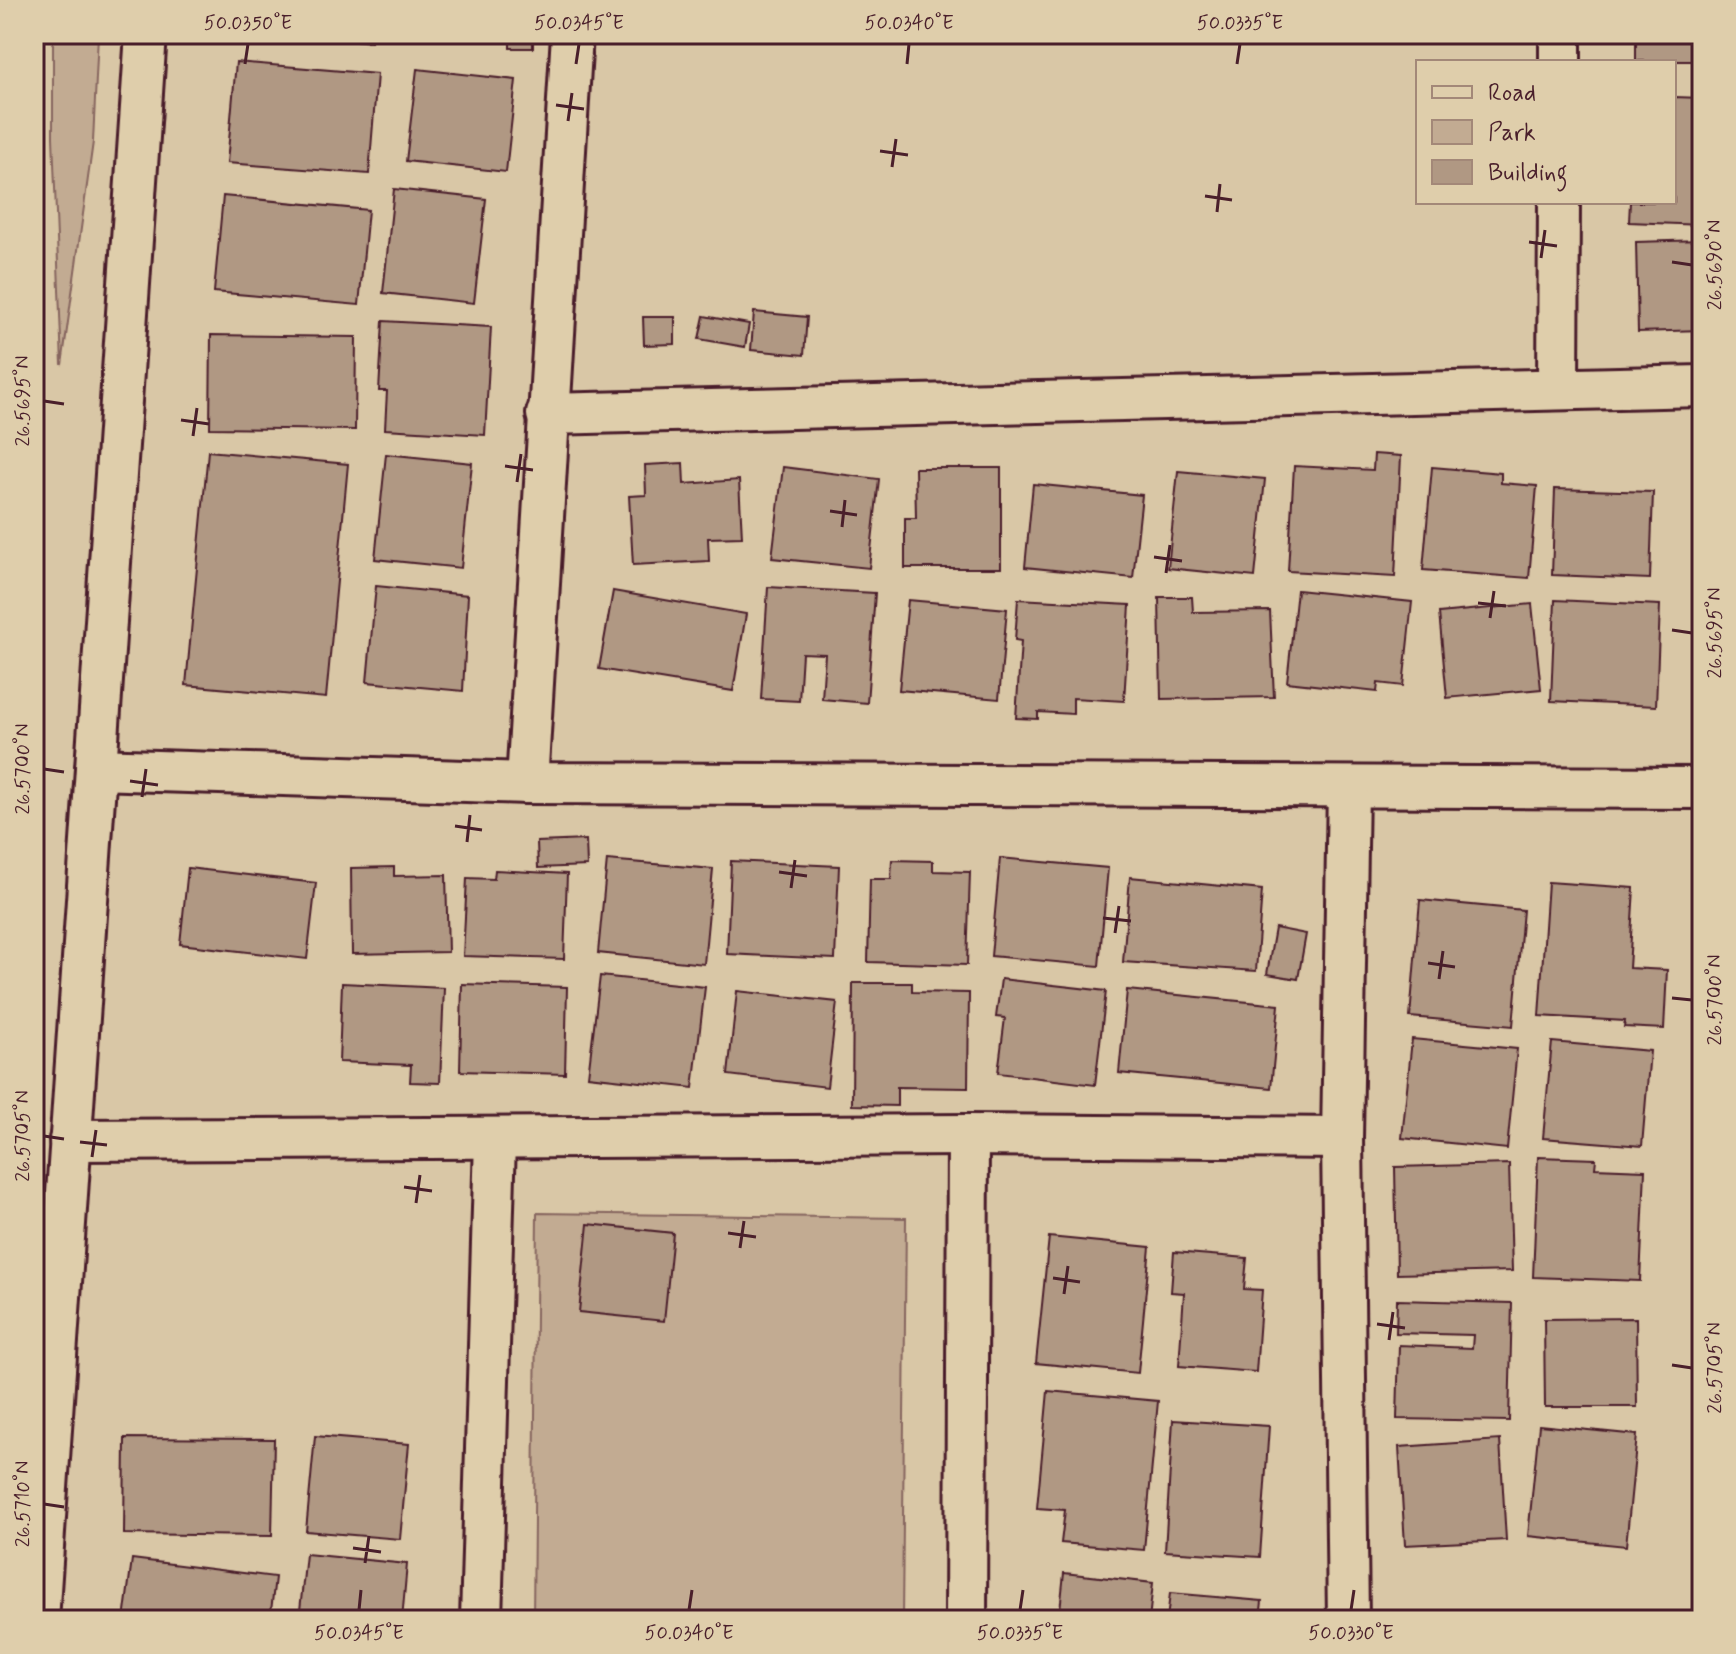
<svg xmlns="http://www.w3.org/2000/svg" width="1736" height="1654" viewBox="0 0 1736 1654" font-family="Mynerve,sans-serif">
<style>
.green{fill:#c2ab92;stroke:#86655e;stroke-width:2}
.building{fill:#b09883;stroke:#4a1f2b;stroke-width:2}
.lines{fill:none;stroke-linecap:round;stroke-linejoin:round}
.street-casing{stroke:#4a1f2b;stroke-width:46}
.street{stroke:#dfceab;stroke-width:40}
.ticks{fill:none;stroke:#4a1f2b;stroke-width:3}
.neatline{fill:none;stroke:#4a1f2b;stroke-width:3}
.ticks-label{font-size:20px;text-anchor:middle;fill:#4a1f2b}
</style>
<rect width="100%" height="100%" fill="#d9c7a6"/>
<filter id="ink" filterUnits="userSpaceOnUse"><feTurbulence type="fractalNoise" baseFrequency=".0125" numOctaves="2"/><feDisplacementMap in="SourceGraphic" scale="16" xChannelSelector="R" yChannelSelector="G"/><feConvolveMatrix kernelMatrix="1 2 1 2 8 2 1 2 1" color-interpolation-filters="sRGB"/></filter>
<g filter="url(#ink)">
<g class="green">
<path d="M 53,34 L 98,34 L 93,142 L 62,365 L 53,137 Z"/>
<path d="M 537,1213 L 906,1218 L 902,1620 L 533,1620 Z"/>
</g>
<g class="building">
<path d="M 299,34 L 372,34 L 371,42 Z"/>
<rect x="510" y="34" width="23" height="14"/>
<rect x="1636" y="34" width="66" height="27"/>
<path d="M 236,62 L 377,74 L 369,174 L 227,163 Z"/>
<path d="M 417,69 L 516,80 L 506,172 L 406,161 Z"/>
<path d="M 1674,97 L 1702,98 L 1702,225 L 1629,222 L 1630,202 L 1674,202 Z"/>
<path d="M 394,189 L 486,199 L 474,303 L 383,293 Z"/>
<path d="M 223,196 L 368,210 L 359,305 L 214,292 Z"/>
<path d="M 1702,240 L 1702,330 L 1638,332 L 1636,242 Z"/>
<path d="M 754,312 L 807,317 L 804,355 L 751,350 Z"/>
<path d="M 704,316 L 749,324 L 745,347 L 699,339 Z"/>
<path d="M 643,317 L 675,317 L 675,344 L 644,345 Z"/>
<path d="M 383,321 L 491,327 L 485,435 L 385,429 L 387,391 L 379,391 Z"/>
<path d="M 211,335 L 356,337 L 355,430 L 210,428 Z"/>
<path d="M 208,451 L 348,464 L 326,698 L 186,685 Z"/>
<path d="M 386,454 L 472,463 L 461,568 L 375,559 Z"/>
<path d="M 1374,454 L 1401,456 L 1395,577 L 1288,571 L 1294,466 L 1373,470 Z"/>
<path d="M 683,463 L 684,484 L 739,480 L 742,537 L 708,538 L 709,561 L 633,565 L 629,496 L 646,495 L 645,465 Z"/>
<path d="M 783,467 L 879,479 L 869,568 L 772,558 Z"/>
<path d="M 1432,467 L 1501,473 L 1501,483 L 1537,486 L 1529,578 L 1423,570 Z"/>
<path d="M 915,468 L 1001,468 L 1001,568 L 905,568 L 905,518 L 916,518 Z"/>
<path d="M 1178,471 L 1265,479 L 1255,577 L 1168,568 Z"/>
<path d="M 1033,484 L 1142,495 L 1133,578 L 1025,567 Z"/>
<path d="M 1555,489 L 1653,492 L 1650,579 L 1552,575 Z"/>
<path d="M 376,586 L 468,595 L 463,691 L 367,682 Z"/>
<path d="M 768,587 L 875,593 L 867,703 L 822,699 L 825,654 L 802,653 L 799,701 L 761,699 Z"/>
<path d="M 1297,590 L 1412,602 L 1403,686 L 1378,683 L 1377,692 L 1287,682 Z"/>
<path d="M 613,591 L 746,614 L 733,691 L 599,669 Z"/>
<path d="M 1159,597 L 1192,597 L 1193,612 L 1270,611 L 1274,697 L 1161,699 Z"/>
<path d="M 1018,599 L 1130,605 L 1124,701 L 1073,698 L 1073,714 L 1038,712 L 1038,719 L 1016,718 L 1021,641 L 1015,640 Z"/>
<path d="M 908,600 L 1007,609 L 999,699 L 899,690 Z"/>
<path d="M 1555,600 L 1660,605 L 1656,706 L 1551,701 Z"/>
<path d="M 1532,604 L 1541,689 L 1447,698 L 1439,613 Z"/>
<path d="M 1702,613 L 1702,687 L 1690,685 Z"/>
<path d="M 586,840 L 587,866 L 538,868 L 537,842 Z"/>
<path d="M 1000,858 L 1108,868 L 1099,966 L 991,956 Z"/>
<path d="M 607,860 L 713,869 L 704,964 L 598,953 Z"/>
<path d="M 892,860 L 933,861 L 933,871 L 970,872 L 967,965 L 868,962 L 870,879 L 891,879 Z"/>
<path d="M 731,861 L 839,866 L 835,959 L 727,954 Z"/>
<path d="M 394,867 L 394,876 L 446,875 L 448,952 L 352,954 L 351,868 Z"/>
<path d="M 188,868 L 316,883 L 307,959 L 180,944 Z"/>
<path d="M 495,870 L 567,874 L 564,959 L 463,956 L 467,878 L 494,879 Z"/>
<path d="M 1130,877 L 1262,890 L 1256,971 L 1123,962 Z"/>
<path d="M 1548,882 L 1634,888 L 1629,968 L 1667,970 L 1664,1029 L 1624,1027 L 1625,1021 L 1539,1016 Z"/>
<path d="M 1420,900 L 1523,910 L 1513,1026 L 1410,1017 Z"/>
<path d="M 1275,928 L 1306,934 L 1298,979 L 1267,974 Z"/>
<path d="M 600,976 L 705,987 L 693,1088 L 588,1076 Z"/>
<path d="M 1001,979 L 1106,991 L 1095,1085 L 998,1073 L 1005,1018 L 996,1017 Z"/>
<path d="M 342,983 L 444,988 L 440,1083 L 410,1082 L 411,1065 L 339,1062 Z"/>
<path d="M 853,983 L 912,983 L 912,992 L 969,993 L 968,1088 L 897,1087 L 897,1106 L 852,1105 Z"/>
<path d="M 462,984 L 567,987 L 565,1074 L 460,1071 Z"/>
<path d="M 1127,990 L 1279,1005 L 1271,1088 L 1119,1073 Z"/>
<path d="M 737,991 L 837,1002 L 827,1087 L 728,1075 Z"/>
<path d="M 1412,1039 L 1517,1049 L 1507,1149 L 1402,1138 Z"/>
<path d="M 1552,1042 L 1650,1051 L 1642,1146 L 1543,1138 Z"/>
<path d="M 1538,1157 L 1596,1159 L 1595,1168 L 1645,1170 L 1640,1281 L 1533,1277 Z"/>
<path d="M 1509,1164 L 1512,1271 L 1397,1274 L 1395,1167 Z"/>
<path d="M 588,1224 L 673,1233 L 664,1321 L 579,1312 Z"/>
<path d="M 1049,1237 L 1150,1247 L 1138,1373 L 1036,1363 Z"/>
<path d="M 1174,1252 L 1247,1258 L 1244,1289 L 1262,1290 L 1256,1372 L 1179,1366 L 1184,1293 L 1171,1292 Z"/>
<path d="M 1397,1300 L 1512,1303 L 1509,1421 L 1397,1419 L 1399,1345 L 1472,1348 L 1473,1335 L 1396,1333 Z"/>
<path d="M 1636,1318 L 1637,1407 L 1545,1407 L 1544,1319 Z"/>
<path d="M 1048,1391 L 1158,1401 L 1144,1550 L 1061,1543 L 1065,1510 L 1037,1508 Z"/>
<path d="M 1173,1420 L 1269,1426 L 1260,1557 L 1165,1551 Z"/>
<path d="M 1539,1425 L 1637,1435 L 1626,1546 L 1528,1536 Z"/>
<path d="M 315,1436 L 409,1444 L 400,1539 L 306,1531 Z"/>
<path d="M 125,1438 L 274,1439 L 272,1536 L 124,1534 Z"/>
<path d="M 1500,1440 L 1506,1540 L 1405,1545 L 1399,1447 Z"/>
<path d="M 306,1554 L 407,1564 L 402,1620 L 299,1620 Z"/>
<path d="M 132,1559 L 275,1577 L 270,1620 L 124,1620 Z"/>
<path d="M 1064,1573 L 1153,1583 L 1149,1620 L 1059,1620 Z"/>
<path d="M 1170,1593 L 1262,1601 L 1260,1620 L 1167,1620 Z"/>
</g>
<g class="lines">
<g class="street-casing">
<g id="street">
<path d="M 1560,62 L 1560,34"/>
<path d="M 1558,388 L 1559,202"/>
<path d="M 547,414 L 1702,386"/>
<path d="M 96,769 L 527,783 L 1702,788"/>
<path d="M 527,783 L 572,34"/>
<path d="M 70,1140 L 968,1135 L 1342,1138"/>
<path d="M 38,1620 L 146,34"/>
<path d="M 481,1620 L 495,1140"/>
<path d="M 966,1620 L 968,1135"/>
<path d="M 1348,1620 L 1342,1138 L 1348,789"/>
</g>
</g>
<use href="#street" class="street"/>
</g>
</g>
<path class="ticks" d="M 245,64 L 248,44M 576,64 L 579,44M 907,64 L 909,44M 1237,64 L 1240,44M 556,105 L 584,109M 568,121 L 572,93M 880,151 L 908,155M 892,167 L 896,139M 1205,196 L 1232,200M 1217,212 L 1220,184M 1529,242 L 1557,246M 1541,258 L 1545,230M 1672,262 L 1692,265M 44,401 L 64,404M 181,420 L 209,424M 193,436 L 197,408M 505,466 L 533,470M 517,482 L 521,454M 830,511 L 857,515M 842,527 L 845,500M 1154,557 L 1182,561M 1166,573 L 1170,545M 1478,603 L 1506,606M 1490,618 L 1494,591M 1672,630 L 1692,633M 44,769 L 64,772M 130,781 L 158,785M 142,797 L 146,769M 455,826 L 482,830M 467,842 L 470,815M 779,872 L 807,876M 791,888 L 795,860M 1103,918 L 1131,921M 1115,933 L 1119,906M 1428,963 L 1455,967M 1439,979 L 1443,951M 1672,998 L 1692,1000M 44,1136 L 64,1139M 80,1142 L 107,1145M 92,1157 L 96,1130M 404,1187 L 432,1191M 416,1203 L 420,1175M 728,1233 L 756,1237M 740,1248 L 744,1221M 1053,1278 L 1080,1282M 1064,1294 L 1068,1266M 1377,1324 L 1405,1328M 1389,1340 L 1393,1312M 1672,1365 L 1692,1368M 44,1504 L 64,1507M 353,1548 L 381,1552M 365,1563 L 369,1536M 359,1610 L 361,1590M 689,1610 L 692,1590M 1020,1610 L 1023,1590M 1351,1610 L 1354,1590"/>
<rect width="1736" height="1654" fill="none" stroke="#dfceab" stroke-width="88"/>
<rect x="1416" y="60" width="260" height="144" fill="#dfceab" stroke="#a38878" stroke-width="2"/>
<rect x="1432" y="86" width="40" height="12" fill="#dfceab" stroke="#a38878" stroke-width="2"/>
<text x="1488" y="100" font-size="24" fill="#4a1f2b">Road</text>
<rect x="1432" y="120" width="40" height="24" fill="#c2ab92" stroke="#a38878" stroke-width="2"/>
<text x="1488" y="140" font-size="24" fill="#4a1f2b">Park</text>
<rect x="1432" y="160" width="40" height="24" fill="#b09883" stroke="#a38878" stroke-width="2"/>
<text x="1488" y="180" font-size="24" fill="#4a1f2b">Building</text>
<rect x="44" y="44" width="1648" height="1566" class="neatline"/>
<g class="ticks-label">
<text x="248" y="29">50.0350°E</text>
<text x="579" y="29">50.0345°E</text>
<text x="909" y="29">50.0340°E</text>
<text x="1240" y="29">50.0335°E</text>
<text transform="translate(1714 265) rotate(-90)" y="7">26.5690°N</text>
<text transform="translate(22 401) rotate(-90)" y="7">26.5695°N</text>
<text transform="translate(1714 633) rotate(-90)" y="7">26.5695°N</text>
<text transform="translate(22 769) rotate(-90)" y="7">26.5700°N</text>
<text transform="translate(1714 1000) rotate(-90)" y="7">26.5700°N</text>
<text transform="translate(22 1136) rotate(-90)" y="7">26.5705°N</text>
<text transform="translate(1714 1368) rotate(-90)" y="7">26.5705°N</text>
<text transform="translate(22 1504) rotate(-90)" y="7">26.5710°N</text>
<text x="359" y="1639">50.0345°E</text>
<text x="689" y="1639">50.0340°E</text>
<text x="1020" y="1639">50.0335°E</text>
<text x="1351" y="1639">50.0330°E</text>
</g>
</svg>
